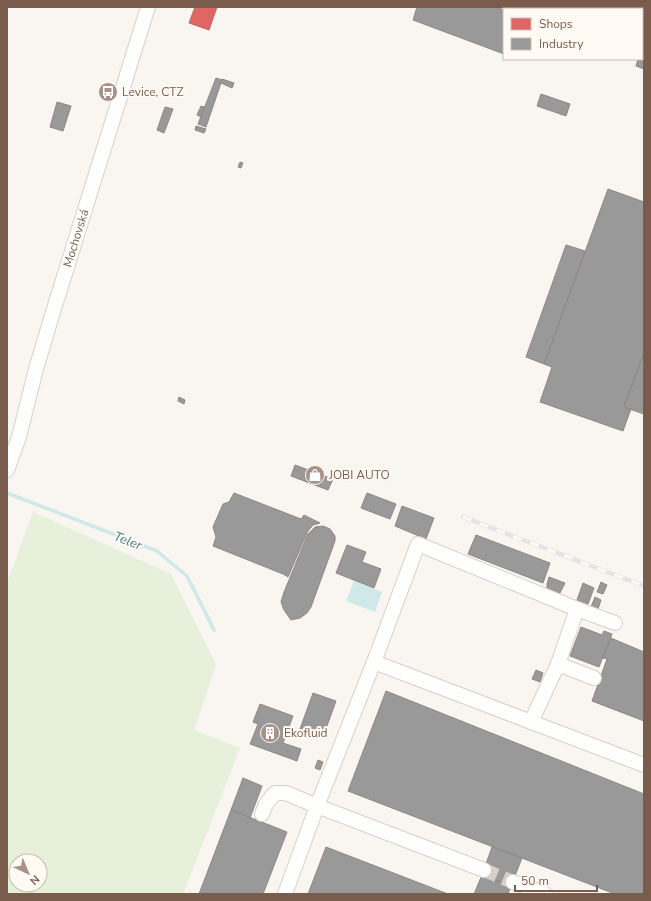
<svg xmlns="http://www.w3.org/2000/svg" width="651" height="901" viewBox="0 0 651 901" font-family="'Nunito Sans',sans-serif">
<style>
.green{fill:#e7f0db;fill-rule:evenodd}
.water{fill:#d0e8ea}
.shops{fill:#e06666;stroke:#c1635e}
.industry{fill:#999;stroke:#908782}
.lines{fill:none;stroke-linecap:round;stroke-linejoin:round}
.stream{stroke:#d0e8ea;stroke-width:3.5}
.minor-tunnel{stroke:#d9cfc7;stroke-width:14;stroke-dasharray:14 7;stroke-linecap:butt}
.minor-casing{stroke:#d7d1cb;stroke-width:16}
.minor{stroke:#fefefd;stroke-width:14}
.rail-casing{stroke:#e6e3e7;stroke-width:4.5}
.rail{stroke:#fffaf3;stroke-width:3;stroke-dasharray:9;stroke-linecap:butt}
.labels{text-anchor:middle;stroke-width:4;stroke-linejoin:round;paint-order:stroke}
.poi-label{font-size:12px;fill:#7a5c4d;stroke:#fffaf3;text-anchor:start}
.street-label{font-size:12px;fill:#7a5c4d;stroke:#fffaf3}
.water-label{font-size:13px;font-style:italic;fill:#437c86;stroke:#fffaf3}
</style>
<rect width="100%" height="100%" fill="#f9f5f0"/>
<path class="green" d="M 33,512 L 171,574 L 216,664 L 194,730 L 240,748 L 183,894 L 7,894 L 7,583 ZM 16,861 L 40,861 L 40,885 L 16,885 Z"/>
<path class="water" d="M 354,581 L 382,592 L 375,612 L 346,601 Z"/>
<path class="shops" d="M 195,7 L 217,7 L 209,30 L 189,23 Z"/>
<g class="industry">
<path d="M 417,7 L 496,7 L 504,10 L 504,54 L 413,20 Z"/>
<path d="M 642,51 L 644,52 L 644,69 L 636,66 L 638,59 L 642,59 Z"/>
<path d="M 216,78 L 222,80 L 206,127 L 198,124 Z"/>
<path d="M 222,79 L 234,83 L 232,88 L 221,83 Z"/>
<path d="M 541,94 L 570,104 L 566,116 L 537,106 Z"/>
<path d="M 57,102 L 71,106 L 63,131 L 50,127 Z"/>
<path d="M 201,106 L 204,107 L 201,117 L 197,115 Z"/>
<path d="M 165,107 L 173,109 L 164,133 L 157,130 Z"/>
<path d="M 196,126 L 206,129 L 204,133 L 195,130 Z"/>
<path d="M 240,162 L 243,163 L 241,168 L 238,167 Z"/>
<path d="M 608,189 L 644,202 L 644,353 L 624,407 L 631,409 L 623,431 L 540,402 L 552,367 L 544,364 Z"/>
<path d="M 566,245 L 585,251 L 544,364 L 526,357 Z"/>
<path d="M 644,353 L 644,414 L 624,407 Z"/>
<path d="M 179,397 L 185,400 L 184,404 L 178,401 Z"/>
<path d="M 295,465 L 333,479 L 328,490 L 291,476 Z"/>
<path d="M 234,493 L 301,519 L 304,515 L 320,523 L 313,525 L 308,531 L 288,577 L 283,574 L 213,546 L 216,537 L 213,527 L 223,504 L 229,502 Z"/>
<path d="M 367,493 L 396,504 L 390,519 L 361,508 Z"/>
<path d="M 402,506 L 434,518 L 426,539 L 395,526 Z"/>
<path d="M 323,526 L 330,529 L 335,536 L 335,541 L 311,607 L 307,613 L 300,618 L 291,620 L 284,610 L 281,602 L 284,592 L 308,534 L 315,527 Z"/>
<path d="M 476,535 L 550,563 L 543,583 L 468,554 Z"/>
<path d="M 347,545 L 366,552 L 362,562 L 381,569 L 374,588 L 336,573 Z"/>
<path d="M 549,577 L 565,583 L 560,593 L 554,594 L 547,589 L 547,584 Z"/>
<path d="M 601,582 L 607,585 L 603,594 L 597,592 Z"/>
<path d="M 583,583 L 594,588 L 588,604 L 577,600 Z"/>
<path d="M 595,597 L 601,600 L 598,609 L 591,607 Z"/>
<path d="M 581,627 L 602,635 L 604,631 L 612,634 L 599,667 L 570,656 Z"/>
<path d="M 611,638 L 644,652 L 644,721 L 592,701 L 607,659 L 603,658 Z"/>
<path d="M 536,670 L 543,673 L 540,682 L 532,679 Z"/>
<path d="M 386,691 L 644,794 L 644,894 L 615,894 L 348,791 Z"/>
<path d="M 313,693 L 336,701 L 323,737 L 300,729 Z"/>
<path d="M 260,704 L 293,716 L 283,743 L 301,749 L 297,761 L 250,744 L 258,724 L 253,722 Z"/>
<path d="M 318,760 L 323,762 L 320,770 L 315,768 Z"/>
<path d="M 243,778 L 262,786 L 250,818 L 231,810 Z"/>
<path d="M 231,810 L 287,832 L 263,894 L 199,894 Z"/>
<path d="M 326,847 L 448,894 L 308,894 Z"/>
<path d="M 492,847 L 522,858 L 511,886 L 482,875 Z"/>
<path d="M 482,875 L 511,886 L 508,894 L 474,894 Z"/>
</g>
<g class="lines">
<path class="stream" d="M 7,493 L 157,551 L 187,576 L 214,630"/>
<path class="minor-tunnel" d="M 484,870 L 513,882"/>
<g class="minor-casing">
<g id="minor">
<path id="s1" d="M 7,470 L 19,437 L 36,369 L 53,312 L 148,7"/>
<path d="M 374,662 L 644,765"/>
<path d="M 558,664 L 577,609 L 615,623"/>
<path d="M 531,722 L 558,664 L 594,678"/>
<path d="M 262,814 L 266,804 L 275,793 L 286,793 L 317,806 L 484,870"/>
<path d="M 513,882 L 545,894"/>
<path d="M 285,894 L 317,806 L 374,662 L 418,544 L 577,609"/>
</g>
</g>
<use href="#minor" class="minor"/>
<g class="rail-casing">
<path id="rail" d="M 463,517 L 644,586"/>
</g>
<use href="#rail" class="rail"/>
</g>
<defs>
<g id="bus-disc" transform="scale(1)"><circle r="9.5" fill="#a69286" stroke="#fffaf3"/><path d="M-5-6H5V4H4V6H2V4H-2V6H-4V4H-5ZM-3.5-4V0h7V-4ZM-3.5 1.2v1.5H-2V1.2ZM2 1.2v1.5H3.5V1.2Z" fill="#fff"/></g>
<g id="shop-disc" transform="scale(1)"><circle r="9.5" fill="#a69286" stroke="#fffaf3"/><path d="M-5-2.5h2.3a2.7 3.5 0 0 1 5.4 0H5L5.5 6h-11ZM-1.5-2.5h3a1.5 2.3 0 0 0-3 0Z" fill="#fff"/></g>
<g id="building-disc" transform="scale(1)"><circle r="9.5" fill="#a69286" stroke="#fffaf3"/><path d="M-4-6H4V6H1V3H-1V6H-4ZM-2.5-4.3h1.7v1.8h-1.7ZM.8-4.3h1.7v1.8H.8ZM-2.5-1h1.7V.8h-1.7ZM.8-1h1.7V.8H.8Z" fill="#fff"/></g>
</defs>
<g fill-rule="evenodd">
<use href="#bus-disc" x="108" y="92"/>
<use href="#shop-disc" x="315" y="475"/>
<use href="#building-disc" x="270" y="733"/>
</g>
<g class="labels">
<g class="poi-label">
<text x="122" y="96">Levice, CTZ</text>
<text x="329" y="479">JOBI AUTO</text>
<text x="284" y="737">Ekofluid</text>
</g>
<g class="street-label">
<text dy="4" stroke="none"><textPath href="#s1" startOffset="242">Mochovská</textPath></text>
</g>
<g class="water-label">
<text transform="translate(128 540) rotate(21)" y="5">Teler</text>
</g>
</g>
<rect width="651" height="901" fill="none" stroke="#7a5c4d" stroke-width="16"/>
<rect x="503" y="8" width="140" height="52" fill="#fffaf3" stroke="#cabbb1"/>
<rect x="511" y="18" width="20" height="12" fill="#e06666" stroke="#cabbb1"/>
<text x="539" y="28" font-size="12" fill="#7a5c4d">Shops</text>
<rect x="511" y="38" width="20" height="12" fill="#999999" stroke="#cabbb1"/>
<text x="539" y="48" font-size="12" fill="#7a5c4d">Industry</text>
<g transform="translate(28 873) rotate(136)"><circle r="19" fill="#fffaf3" stroke="#cabbb1"/>
<path d="M0-3L7 15L0 10L-7 15Z" fill="#a69286"/>
<text y="-6" font-size="11" font-weight="bold" text-anchor="middle" fill="#7a5c4d">N</text>
</g>
<path d="M515 885v6h82v-6" fill="none" stroke="#7a5c4d" stroke-width="2"/>
<text x="521" y="885" font-size="12" fill="#7a5c4d" stroke="#fffaf3" stroke-width="3" paint-order="stroke">50 m</text>
</svg>
